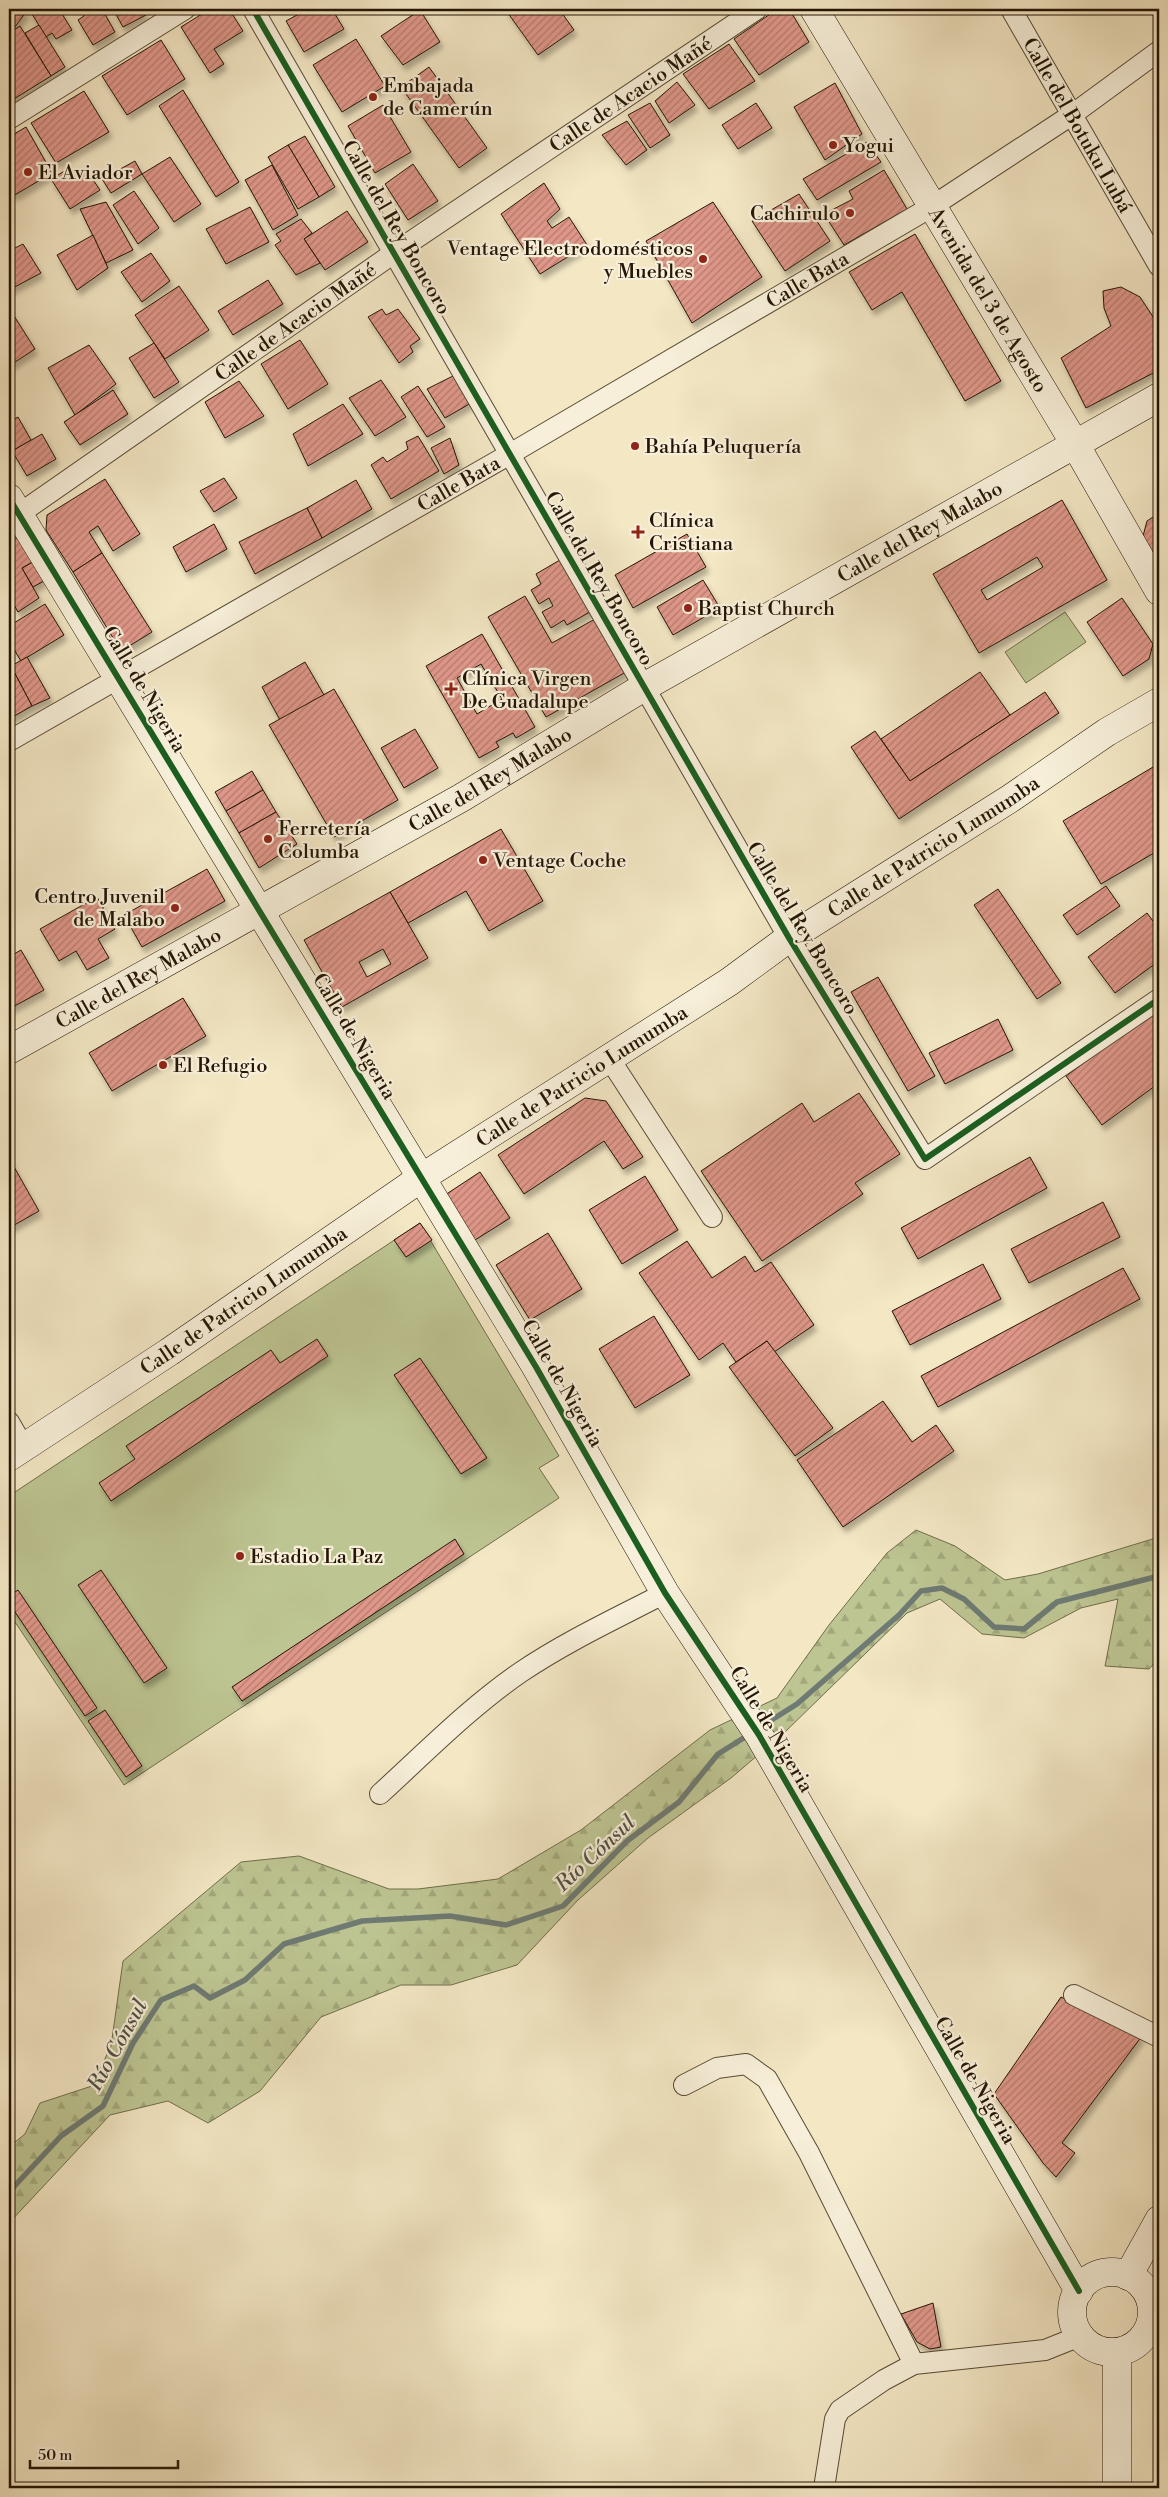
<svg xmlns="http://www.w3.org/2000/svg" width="1168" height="2497" viewBox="0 0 1168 2497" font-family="'Libre Bodoni',serif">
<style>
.forest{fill:url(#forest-firs);stroke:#706d4b}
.park{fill:#bdc592;stroke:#706d4b}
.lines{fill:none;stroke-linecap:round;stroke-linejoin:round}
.stream{stroke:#6e7a73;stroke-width:5.5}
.building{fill:url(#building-hatch);stroke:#241504;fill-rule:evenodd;filter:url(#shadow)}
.street-casing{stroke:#584a34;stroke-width:22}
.secondary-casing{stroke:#241504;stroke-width:29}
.street{stroke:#f7efd9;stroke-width:20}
.secondary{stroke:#f7efd9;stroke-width:28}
.cycleway-casing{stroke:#f7efd9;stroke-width:9}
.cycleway{stroke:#1b5e20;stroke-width:6}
.poi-dot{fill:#8f2418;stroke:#f7efd9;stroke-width:2}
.labels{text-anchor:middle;stroke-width:4.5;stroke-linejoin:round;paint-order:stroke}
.poi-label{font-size:20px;fill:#241504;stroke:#f7efd9;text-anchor:start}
.street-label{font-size:20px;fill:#241504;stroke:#f7efd9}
.water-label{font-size:21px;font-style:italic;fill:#4f5045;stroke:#f7efd9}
</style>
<defs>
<pattern id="forest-firs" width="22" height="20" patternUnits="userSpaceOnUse" patternTransform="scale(1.25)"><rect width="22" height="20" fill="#bdc592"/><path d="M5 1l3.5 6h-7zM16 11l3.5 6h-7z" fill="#a2a87c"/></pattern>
<pattern id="building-hatch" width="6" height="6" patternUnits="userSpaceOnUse" patternTransform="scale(1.25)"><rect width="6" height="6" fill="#df9789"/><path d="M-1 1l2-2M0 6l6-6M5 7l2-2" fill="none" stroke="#b57a6e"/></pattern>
<filter id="shadow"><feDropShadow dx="3" dy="5.5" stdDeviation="2.5" flood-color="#0004"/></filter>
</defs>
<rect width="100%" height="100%" fill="#f3e7c4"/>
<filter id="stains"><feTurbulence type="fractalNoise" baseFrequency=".004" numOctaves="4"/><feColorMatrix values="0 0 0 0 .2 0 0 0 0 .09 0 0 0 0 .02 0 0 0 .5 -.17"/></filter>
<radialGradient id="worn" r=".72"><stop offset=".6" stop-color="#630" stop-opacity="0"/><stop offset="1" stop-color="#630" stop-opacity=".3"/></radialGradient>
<path class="forest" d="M 916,1530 L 955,1546 L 1005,1580 L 1038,1574 L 1159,1537 L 1159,1658 L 1149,1669 L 1105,1666 L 1118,1599 L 1081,1608 L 1024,1638 L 982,1634 L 940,1599 L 907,1613 L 785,1732 L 731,1778 L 648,1838 L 578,1900 L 517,1965 L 451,1985 L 401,1985 L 321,2017 L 260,2091 L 208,2123 L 168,2101 L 110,2115 L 9,2223 L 9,2147 L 25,2134 L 40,2103 L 92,2086 L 111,2046 L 123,1961 L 241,1862 L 299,1856 L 389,1889 L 418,1889 L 498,1879 L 581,1830 L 710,1730 L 777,1698 L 829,1625 L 887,1553 Z"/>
<g class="park">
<path d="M 1065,612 L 1086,642 L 1026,683 L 1005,652 Z"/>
<path d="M 420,1223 L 559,1456 L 539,1468 L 559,1498 L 124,1785 L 9,1613 L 9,1496 Z"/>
</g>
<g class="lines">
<g class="stream">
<path d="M 762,1726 L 797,1704 L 899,1615 L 921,1591 L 942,1588 L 964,1599 L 994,1627 L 1024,1629 L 1057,1602 L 1159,1576"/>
<path d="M 9,2192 L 61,2136 L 103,2106 L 133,2043 L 161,2000 L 194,1986 L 210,1998 L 245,1980 L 284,1944 L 362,1921 L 450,1916 L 506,1925 L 563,1906 L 627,1841 L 679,1802 L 718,1754 L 750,1734"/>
</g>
</g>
<g class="building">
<path d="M 9,9 L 24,9 L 26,12 L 12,31 L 9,26 Z"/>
<path d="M 29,9 L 59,9 L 72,30 L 56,39 L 52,33 L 46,37 Z"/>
<path d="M 80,9 L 102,9 L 115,32 L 93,45 L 78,20 L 84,16 Z"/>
<path d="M 113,9 L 142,9 L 146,15 L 123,27 Z"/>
<path d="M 210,9 L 229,9 L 243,31 L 214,49 L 224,64 L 210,73 L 181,27 Z"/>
<path d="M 308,9 L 332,9 L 344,29 L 304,52 L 286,21 Z"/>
<path d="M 505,9 L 559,9 L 574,30 L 538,55 Z"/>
<path d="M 420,10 L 440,42 L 403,65 L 381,36 Z"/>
<path d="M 776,10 L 791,12 L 809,42 L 759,75 L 734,39 Z"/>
<path d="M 39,25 L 65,67 L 51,76 L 25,33 Z"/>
<path d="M 20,26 L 51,76 L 9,102 L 9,33 Z"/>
<path d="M 356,39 L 385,86 L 342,112 L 313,65 Z"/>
<path d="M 161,40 L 185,79 L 127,115 L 102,76 Z"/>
<path d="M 729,44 L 755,81 L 709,109 L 683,74 Z"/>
<path d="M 429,67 L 487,148 L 459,168 L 401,87 Z"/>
<path d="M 677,82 L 695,105 L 669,123 L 655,101 Z"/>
<path d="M 835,83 L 862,134 L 825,160 L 794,107 Z"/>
<path d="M 183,90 L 239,182 L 216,197 L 159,106 Z"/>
<path d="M 84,91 L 109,132 L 56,163 L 31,123 Z"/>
<path d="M 650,103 L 670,135 L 650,148 L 628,115 Z"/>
<path d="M 756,103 L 772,128 L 738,149 L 722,125 Z"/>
<path d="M 383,105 L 411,152 L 375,173 L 348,126 Z"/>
<path d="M 627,121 L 647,150 L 626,165 L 602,135 Z"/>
<path d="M 26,127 L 52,173 L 13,196 L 9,188 L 9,137 Z"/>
<path d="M 305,136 L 335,187 L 319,197 L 288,145 Z"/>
<path d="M 867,142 L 881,162 L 817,200 L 803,179 Z"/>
<path d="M 288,145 L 319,197 L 298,209 L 268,157 Z"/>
<path d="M 170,157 L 201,204 L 174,222 L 142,174 Z"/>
<path d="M 135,161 L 142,174 L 111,193 L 102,179 Z"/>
<path d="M 413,164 L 438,201 L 408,220 L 385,184 Z"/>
<path d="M 272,165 L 298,215 L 273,230 L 245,180 Z"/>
<path d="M 68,169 L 76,178 L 87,171 L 100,190 L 70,209 L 51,179 Z"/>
<path d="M 884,170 L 907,209 L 844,245 L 824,214 L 853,199 L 849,191 Z"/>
<path d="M 544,183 L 560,209 L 547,221 L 552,228 L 569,217 L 587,245 L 540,274 L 501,214 Z"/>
<path d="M 134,191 L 159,228 L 138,244 L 113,205 Z"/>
<path d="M 799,194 L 830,241 L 785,271 L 752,221 Z"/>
<path d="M 106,202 L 133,250 L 106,263 L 80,209 Z"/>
<path d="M 713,202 L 762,277 L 692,323 L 646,241 Z"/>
<path d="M 250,207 L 269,242 L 226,264 L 206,229 Z"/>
<path d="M 347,211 L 368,242 L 325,270 L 304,239 Z"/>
<path d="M 301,219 L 312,233 L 304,239 L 320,263 L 296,275 L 275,245 L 281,241 L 276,234 Z"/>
<path d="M 915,234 L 1001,381 L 965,401 L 902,292 L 872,310 L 849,272 Z"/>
<path d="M 93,235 L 108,268 L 77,290 L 57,255 Z"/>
<path d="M 23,244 L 41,273 L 9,290 L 9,251 Z"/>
<path d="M 151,253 L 170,281 L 142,302 L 121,272 Z"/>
<path d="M 268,280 L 283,304 L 233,335 L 218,311 Z"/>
<path d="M 179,286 L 209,330 L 165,359 L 135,315 Z"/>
<path d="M 1121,287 L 1140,297 L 1159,326 L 1159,370 L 1086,408 L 1061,358 L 1111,326 L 1104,308 L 1103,291 Z"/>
<path d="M 9,308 L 35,349 L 9,366 Z"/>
<path d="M 382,309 L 386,315 L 398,309 L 420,339 L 410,346 L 413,352 L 399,363 L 368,317 Z"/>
<path d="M 300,340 L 328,384 L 288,409 L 261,364 Z"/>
<path d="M 154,343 L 179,382 L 154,398 L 129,358 Z"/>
<path d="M 89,345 L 116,384 L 75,415 L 48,368 Z"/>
<path d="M 453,376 L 471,403 L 445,418 L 427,389 Z"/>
<path d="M 381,380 L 406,417 L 375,436 L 349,398 Z"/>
<path d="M 239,381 L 264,416 L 225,438 L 205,402 Z"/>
<path d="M 418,386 L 445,427 L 427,437 L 401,397 Z"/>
<path d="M 113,390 L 128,414 L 80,445 L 64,422 Z"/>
<path d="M 343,404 L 363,434 L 308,466 L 293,434 Z"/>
<path d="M 18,417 L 31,440 L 9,453 L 9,422 Z"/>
<path d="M 42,434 L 56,459 L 27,476 L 12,451 Z"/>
<path d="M 418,436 L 439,471 L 391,499 L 371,465 L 383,457 L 387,462 L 408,449 L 406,442 Z"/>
<path d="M 450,438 L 459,465 L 444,474 L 431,448 Z"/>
<path d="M 224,478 L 237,498 L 214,512 L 200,491 Z"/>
<path d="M 105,479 L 140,534 L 113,551 L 98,526 L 89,532 L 102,553 L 73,572 L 46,530 L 47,515 Z"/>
<path d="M 356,480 L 372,509 L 322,538 L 307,508 Z"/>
<path d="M 1062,500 L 1107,580 L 979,653 L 933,574 ZM 1037,557 L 1043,567 L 987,600 L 981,590 Z"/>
<path d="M 307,508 L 322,538 L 255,574 L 239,542 Z"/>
<path d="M 1159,513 L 1159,559 L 1155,560 L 1143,536 L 1147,521 Z"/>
<path d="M 214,524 L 227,549 L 186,572 L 173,547 Z"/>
<path d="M 687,534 L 706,567 L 633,608 L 615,575 Z"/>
<path d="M 9,535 L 21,540 L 33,562 L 22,568 L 39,598 L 18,612 L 9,596 Z"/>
<path d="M 102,553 L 152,632 L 121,651 L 73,572 Z"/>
<path d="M 565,557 L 595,609 L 567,625 L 564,620 L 551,628 L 542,612 L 553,606 L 549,598 L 539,604 L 531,590 L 541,584 L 536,574 Z"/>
<path d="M 33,562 L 44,581 L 33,587 L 22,568 Z"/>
<path d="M 703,580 L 720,608 L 673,635 L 657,607 Z"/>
<path d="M 525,596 L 552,643 L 595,619 L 626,672 L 546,717 L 488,617 Z"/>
<path d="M 1122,598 L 1153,644 L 1149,659 L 1123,676 L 1087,622 Z"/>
<path d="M 45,604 L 64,635 L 21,661 L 9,641 L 9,626 Z"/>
<path d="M 482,634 L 535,727 L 516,738 L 513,733 L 496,742 L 499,747 L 479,758 L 426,666 ZM 481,664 L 502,699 L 477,714 L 457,678 Z"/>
<path d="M 27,657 L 50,698 L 32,706 L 11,666 Z"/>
<path d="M 305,662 L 324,695 L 280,720 L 262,687 Z"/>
<path d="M 11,666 L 32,706 L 9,719 L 9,667 Z"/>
<path d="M 980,672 L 1010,715 L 910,781 L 881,739 Z"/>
<path d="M 334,689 L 398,800 L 334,837 L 269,725 Z"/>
<path d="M 1045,692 L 1059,713 L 899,819 L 851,747 L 875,731 L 910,781 Z"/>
<path d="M 415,729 L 438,768 L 404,788 L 381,748 Z"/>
<path d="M 1158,764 L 1159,850 L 1101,884 L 1063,821 Z"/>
<path d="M 252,771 L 263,790 L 226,811 L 215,792 Z"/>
<path d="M 263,790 L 276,812 L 239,833 L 226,811 Z"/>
<path d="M 276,812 L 297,844 L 259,868 L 239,833 Z"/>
<path d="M 501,829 L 543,901 L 489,931 L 466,891 L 408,923 L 390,892 Z"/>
<path d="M 207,869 L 225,901 L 142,947 L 124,915 Z"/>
<path d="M 1106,886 L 1120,906 L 1077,935 L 1063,915 Z"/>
<path d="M 998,889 L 1061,983 L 1037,999 L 974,905 Z"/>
<path d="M 390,892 L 428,958 L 342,1007 L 304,940 ZM 383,949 L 391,964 L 367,977 L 359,962 Z"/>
<path d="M 97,897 L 115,929 L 98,939 L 109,958 L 87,970 L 76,951 L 59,961 L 40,929 Z"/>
<path d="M 1147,913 L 1159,929 L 1159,961 L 1115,993 L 1088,957 Z"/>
<path d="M 21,950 L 44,990 L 9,1009 L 9,957 Z"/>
<path d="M 878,977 L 935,1076 L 908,1091 L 851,992 Z"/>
<path d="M 183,998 L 206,1036 L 112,1091 L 89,1053 Z"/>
<path d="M 1159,1008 L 1159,1083 L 1102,1125 L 1066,1076 Z"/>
<path d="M 998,1019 L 1013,1050 L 945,1084 L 929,1053 Z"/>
<path d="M 859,1093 L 900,1154 L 855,1183 L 863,1194 L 762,1261 L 701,1171 L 802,1103 L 814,1122 Z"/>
<path d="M 585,1098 L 606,1101 L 643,1157 L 623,1169 L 604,1141 L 524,1194 L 498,1155 Z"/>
<path d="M 1030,1157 L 1047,1188 L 918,1259 L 901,1228 Z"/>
<path d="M 9,1158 L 39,1211 L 9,1228 Z"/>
<path d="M 480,1172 L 510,1218 L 475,1240 L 445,1195 Z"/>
<path d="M 645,1176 L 678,1230 L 622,1264 L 589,1210 Z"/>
<path d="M 1103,1202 L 1120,1237 L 1029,1283 L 1011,1249 Z"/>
<path d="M 420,1223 L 432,1240 L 406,1257 L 394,1240 Z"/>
<path d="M 548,1233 L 582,1289 L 530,1320 L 496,1265 Z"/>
<path d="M 687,1241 L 712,1278 L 745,1256 L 755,1272 L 771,1262 L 814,1325 L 774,1352 L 767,1341 L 736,1362 L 723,1343 L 699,1360 L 639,1273 Z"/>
<path d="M 983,1264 L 1001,1299 L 910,1345 L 892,1311 Z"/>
<path d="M 1123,1268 L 1140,1299 L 938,1407 L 921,1376 Z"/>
<path d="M 654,1316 L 690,1375 L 635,1408 L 599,1349 Z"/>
<path d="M 317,1339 L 328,1356 L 111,1501 L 99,1483 L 135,1459 L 126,1446 L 271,1350 L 280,1363 Z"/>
<path d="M 767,1341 L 833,1428 L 795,1456 L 729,1367 Z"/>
<path d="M 420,1358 L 487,1458 L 461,1474 L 394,1375 Z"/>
<path d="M 883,1401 L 912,1442 L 936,1425 L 954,1451 L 843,1527 L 797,1460 Z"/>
<path d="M 455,1539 L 464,1554 L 242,1701 L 232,1687 Z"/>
<path d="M 101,1570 L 167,1668 L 144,1683 L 78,1585 Z"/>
<path d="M 18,1590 L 97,1708 L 85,1716 L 9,1603 L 9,1596 Z"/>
<path d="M 105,1710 L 142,1766 L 126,1777 L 88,1721 Z"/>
<path d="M 1061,1997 L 1142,2036 L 1062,2143 L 1075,2153 L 1056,2177 L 1043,2163 L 994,2094 Z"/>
<path d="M 933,2303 L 941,2347 L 930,2349 L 917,2342 L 901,2314 Z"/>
</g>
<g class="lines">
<g class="street-casing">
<g id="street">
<path d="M 253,9 L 789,938 L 925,1159 L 1159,999"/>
<path id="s1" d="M 1011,9 L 1159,266"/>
<path d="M 9,119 L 185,9"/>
<path id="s2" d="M 9,521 L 394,253 L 757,9"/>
<path id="s3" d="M 9,741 L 510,454 L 931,207 L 1073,114 L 1159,51"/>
<path d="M 609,1058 L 712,1217"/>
<path d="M 9,1422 L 24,1448"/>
<path d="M 380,1794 C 426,1752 470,1707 521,1672 C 567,1641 617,1618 665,1593"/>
<path d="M 1074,1995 L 1159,2037"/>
<path d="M 684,2085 L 717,2068 L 746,2064 L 767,2079 L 809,2153 L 914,2364"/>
<path d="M 824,2488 L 835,2419 L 840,2410 L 884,2380 L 914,2364 L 1045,2350 L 1080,2336"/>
</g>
</g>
<g class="secondary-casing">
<g id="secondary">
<path id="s4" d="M 814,9 L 1075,444 L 1159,591"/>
<path d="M 9,498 L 536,1367 L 665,1593 L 759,1735 L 1079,2291"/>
<path id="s5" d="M 9,1050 L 461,798 L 644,687 L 1159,397"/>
<path id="s6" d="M 9,1457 L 169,1352 L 421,1178 L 729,982 L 789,938 L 1011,798 L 1107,732 L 1159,702"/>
<circle cx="1112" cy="2312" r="40"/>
<path d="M 1128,2276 L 1159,2220"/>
<path d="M 1117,2352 L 1117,2488"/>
</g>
</g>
<use href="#street" class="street"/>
<use href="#secondary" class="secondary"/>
<g class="cycleway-casing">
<g id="cycleway">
<path d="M 253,9 L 789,938 L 925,1159 L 1159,999"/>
<path d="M 9,498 L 536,1367 L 665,1593 L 759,1735 L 1079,2291"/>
</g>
</g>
<use href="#cycleway" class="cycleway"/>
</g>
<g class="poi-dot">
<circle cx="373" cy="97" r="5"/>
<circle cx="833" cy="145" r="5"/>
<circle cx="28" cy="172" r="5"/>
<circle cx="850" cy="213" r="5"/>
<circle cx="703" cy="259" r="5"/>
<circle cx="635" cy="446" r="5"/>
<path d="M635.5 524.5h5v5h5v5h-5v5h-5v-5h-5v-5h5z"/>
<circle cx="688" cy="608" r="5"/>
<path d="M448.5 681.5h5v5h5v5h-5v5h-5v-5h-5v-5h5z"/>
<circle cx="268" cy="839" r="5"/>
<circle cx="483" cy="860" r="5"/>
<circle cx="175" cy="908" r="5"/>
<circle cx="163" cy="1065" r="5"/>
<circle cx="240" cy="1556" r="5"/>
</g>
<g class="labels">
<g class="poi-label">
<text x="383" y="92">Embajada<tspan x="383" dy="23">de Camerún</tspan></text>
<text x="843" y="152">Yogui</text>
<text x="38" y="179">El Aviador</text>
<text x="840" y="220" text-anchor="end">Cachirulo</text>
<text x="693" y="255" text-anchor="end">Ventage Electrodomésticos<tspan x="693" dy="23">y Muebles</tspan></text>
<text x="645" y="453">Bahía Peluquería</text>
<text x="649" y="527">Clínica<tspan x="649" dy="23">Cristiana</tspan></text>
<text x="698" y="615">Baptist Church</text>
<text x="462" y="685">Clínica Virgen<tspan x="462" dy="23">De Guadalupe</tspan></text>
<text x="278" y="835">Ferretería<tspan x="278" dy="23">Columba</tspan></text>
<text x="493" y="867">Ventage Coche</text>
<text x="165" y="903" text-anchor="end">Centro Juvenil<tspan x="165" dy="23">de Malabo</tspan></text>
<text x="173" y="1072">El Refugio</text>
<text x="250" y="1563">Estadio La Paz</text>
</g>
<g class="street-label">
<text dy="7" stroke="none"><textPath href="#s2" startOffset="754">Calle de Acacio Mañé</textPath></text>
<text dy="7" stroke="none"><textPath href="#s1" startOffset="134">Calle del Botuku Lubá</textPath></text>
<text transform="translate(397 227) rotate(60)" y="7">Calle del Rey Boncoro</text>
<text dy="7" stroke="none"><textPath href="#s3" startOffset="922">Calle Bata</textPath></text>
<text dy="7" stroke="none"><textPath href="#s4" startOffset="339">Avenida del 3 de Agosto</textPath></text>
<text dy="7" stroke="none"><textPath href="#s2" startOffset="349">Calle de Acacio Mañé</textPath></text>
<text dy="7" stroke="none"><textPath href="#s3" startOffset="518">Calle Bata</textPath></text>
<text dy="7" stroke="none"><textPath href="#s5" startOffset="1048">Calle del Rey Malabo</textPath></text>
<text transform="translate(600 578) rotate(60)" y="7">Calle del Rey Boncoro</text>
<text transform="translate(145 689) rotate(59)" y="7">Calle de Nigeria</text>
<text dy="7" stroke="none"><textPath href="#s5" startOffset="552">Calle del Rey Malabo</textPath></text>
<text dy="7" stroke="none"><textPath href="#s6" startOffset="1108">Calle de Patricio Lumumba</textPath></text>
<text transform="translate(803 928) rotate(59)" y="7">Calle del Rey Boncoro</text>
<text dy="7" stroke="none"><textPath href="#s5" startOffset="148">Calle del Rey Malabo</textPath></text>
<text transform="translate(355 1036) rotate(59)" y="7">Calle de Nigeria</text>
<text dy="7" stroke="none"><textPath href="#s6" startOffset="688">Calle de Patricio Lumumba</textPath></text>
<text dy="7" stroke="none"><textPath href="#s6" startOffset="282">Calle de Patricio Lumumba</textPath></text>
<text transform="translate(563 1383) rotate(60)" y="7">Calle de Nigeria</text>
<text transform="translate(772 1729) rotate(59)" y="7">Calle de Nigeria</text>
<text transform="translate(976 2080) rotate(60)" y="7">Calle de Nigeria</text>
</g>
<g class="water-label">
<text transform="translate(595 1853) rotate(-43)" y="7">Río Cónsul</text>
<text transform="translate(117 2045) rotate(-61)" y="7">Río Cónsul</text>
</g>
</g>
<rect width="1168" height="2497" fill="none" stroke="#f3e7c4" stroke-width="30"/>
<rect x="10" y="10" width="1148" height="2477" fill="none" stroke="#241504" stroke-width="2.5"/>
<rect x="15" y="15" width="1138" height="2467" fill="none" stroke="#241504"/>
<path d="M30 2460v8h148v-8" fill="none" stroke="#241504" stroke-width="2.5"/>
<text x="38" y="2460" font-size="15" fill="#241504" stroke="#f7efd9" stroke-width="4" paint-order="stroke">50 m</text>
<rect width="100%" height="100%" filter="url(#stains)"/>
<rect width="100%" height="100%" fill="url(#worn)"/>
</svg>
